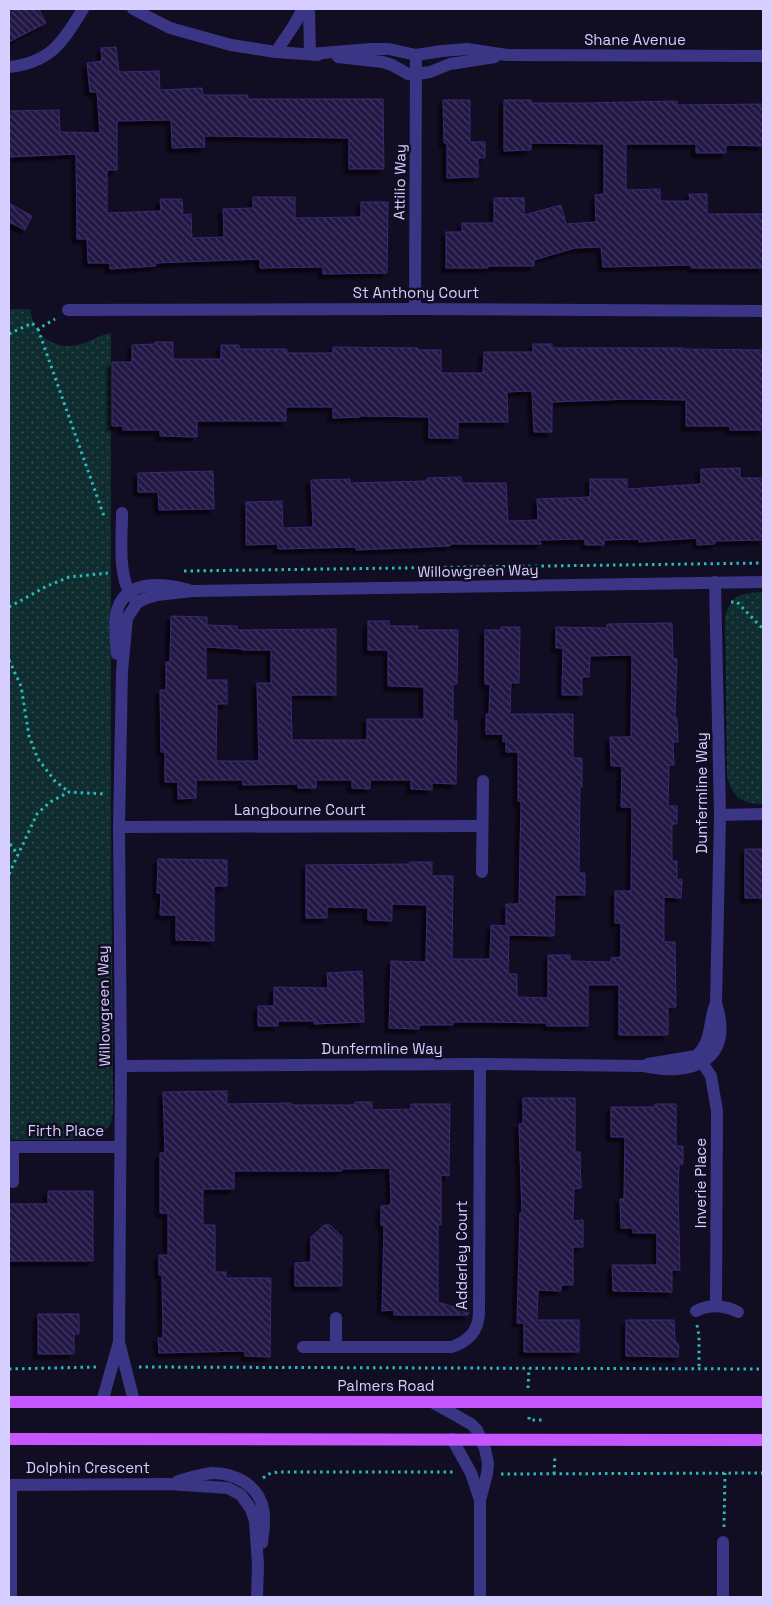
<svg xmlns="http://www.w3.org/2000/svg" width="772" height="1606" viewBox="0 0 772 1606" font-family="'Space Grotesk',sans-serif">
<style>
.park{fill:url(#park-dots)}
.building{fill:url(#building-back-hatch);stroke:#3a2872;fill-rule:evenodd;filter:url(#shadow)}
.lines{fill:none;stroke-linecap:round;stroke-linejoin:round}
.path{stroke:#28bab7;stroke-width:3;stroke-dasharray:2.5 4;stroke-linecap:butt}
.minor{stroke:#3b3585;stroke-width:12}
.major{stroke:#c656ff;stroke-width:12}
.labels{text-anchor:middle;stroke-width:5;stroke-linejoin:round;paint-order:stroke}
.street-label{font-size:15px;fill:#d6cfff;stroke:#110d23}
</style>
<defs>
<pattern id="park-dots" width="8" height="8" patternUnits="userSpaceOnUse" patternTransform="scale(1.25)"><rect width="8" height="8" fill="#0f2d2e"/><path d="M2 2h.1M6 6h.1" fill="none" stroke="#314a4d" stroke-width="1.8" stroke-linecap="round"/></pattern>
<pattern id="building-back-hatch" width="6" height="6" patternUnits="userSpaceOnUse" patternTransform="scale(1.25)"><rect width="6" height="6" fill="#231845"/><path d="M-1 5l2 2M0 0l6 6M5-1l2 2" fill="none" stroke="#423961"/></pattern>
<filter id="shadow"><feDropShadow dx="-4.5" dy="4.5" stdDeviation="1" flood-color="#0009"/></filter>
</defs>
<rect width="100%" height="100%" fill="#110d23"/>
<g class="park">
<path d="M 9,309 L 30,309 C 32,316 33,325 38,331 C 47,344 66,349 81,344 C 92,341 99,335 111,333 L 111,827 L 113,1111 L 111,1123 L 103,1134 L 71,1140 L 9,1140 Z"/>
<path d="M 763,592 L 763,804 C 741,804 732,797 727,775 L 725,616 C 732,594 742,593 763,592 Z"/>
</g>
<g class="building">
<path d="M 17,9 L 39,9 L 46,23 L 9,42 L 9,13 Z"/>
<path d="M 116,47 L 119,72 L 159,71 L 160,90 L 202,88 L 203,95 L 248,95 L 248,99 L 383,99 L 384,169 L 349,169 L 349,138 L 204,136 L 205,147 L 172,148 L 171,120 L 117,121 L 117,170 L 107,170 L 107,213 L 161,211 L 160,199 L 182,199 L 183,215 L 191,214 L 192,238 L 224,237 L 223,209 L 253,208 L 253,197 L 295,197 L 295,218 L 361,217 L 361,202 L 388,202 L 387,273 L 323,274 L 323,267 L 260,268 L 260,259 L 155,263 L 156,266 L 110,269 L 110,263 L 88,263 L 87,239 L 77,239 L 76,154 L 9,157 L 9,111 L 59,110 L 60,132 L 100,133 L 97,92 L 90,92 L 87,63 L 102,61 L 101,48 Z"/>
<path d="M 443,100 L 470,100 L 470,142 L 485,142 L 485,158 L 478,158 L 478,177 L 447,178 L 447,143 L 444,143 Z"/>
<path d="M 504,100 L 531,100 L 531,103 L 586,103 L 677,101 L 677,105 L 763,104 L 763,146 L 726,145 L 726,153 L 696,153 L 696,144 L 626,144 L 626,190 L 660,189 L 660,201 L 690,201 L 689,194 L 707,194 L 707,214 L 763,214 L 763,268 L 691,268 L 691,265 L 603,267 L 601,247 L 575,248 L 534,260 L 534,266 L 488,266 L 488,268 L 446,268 L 446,232 L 462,232 L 462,223 L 494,223 L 494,198 L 524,198 L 524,215 L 561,205 L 566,224 L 596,222 L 595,195 L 604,194 L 604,144 L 531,143 L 531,150 L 504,151 Z"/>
<path d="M 9,203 L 32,216 L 25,230 L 9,222 Z"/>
<path d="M 155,342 L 173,342 L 173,359 L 221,359 L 221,345 L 239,345 L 239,349 L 287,349 L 287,353 L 333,353 L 333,347 L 418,348 L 418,350 L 441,350 L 441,373 L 483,373 L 484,352 L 533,352 L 533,344 L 552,344 L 552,348 L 684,348 L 684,349 L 763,350 L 763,430 L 730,430 L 730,426 L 686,426 L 686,400 L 630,399 L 552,402 L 552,432 L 534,432 L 532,391 L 507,392 L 508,422 L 458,422 L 458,438 L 429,438 L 429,417 L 360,416 L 360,417 L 333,418 L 333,407 L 286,407 L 286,421 L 197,421 L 197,437 L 160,436 L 160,430 L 123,430 L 123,426 L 112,426 L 112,362 L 132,362 L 132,345 L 155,344 Z"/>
<path d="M 740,468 L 740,478 L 763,478 L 763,540 L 715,541 L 715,544 L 697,545 L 697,538 L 639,542 L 639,539 L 604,540 L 604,545 L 585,545 L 585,539 L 540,540 L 541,544 L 450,544 L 450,546 L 356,550 L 356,547 L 278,549 L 278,544 L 246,545 L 246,502 L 282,501 L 283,528 L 313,527 L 311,480 L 350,479 L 350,483 L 427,481 L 427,478 L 461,477 L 462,483 L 506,483 L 508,521 L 538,520 L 537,499 L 590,497 L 590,479 L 627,479 L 627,489 L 701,484 L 701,469 Z"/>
<path d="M 213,471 L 214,509 L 159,510 L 158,492 L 138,492 L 138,473 Z"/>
<path d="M 171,616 L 207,617 L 207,625 L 237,626 L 237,630 L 336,629 L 336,695 L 291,695 L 292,740 L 367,740 L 367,719 L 424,719 L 424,687 L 388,686 L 388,650 L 368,650 L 368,621 L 389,621 L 389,626 L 418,626 L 417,630 L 458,630 L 457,684 L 453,684 L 453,721 L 457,721 L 456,784 L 432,783 L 432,790 L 411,789 L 411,780 L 370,780 L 370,789 L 352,788 L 352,780 L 316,780 L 316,788 L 298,788 L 298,784 L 243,785 L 243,780 L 196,780 L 196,798 L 178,799 L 178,782 L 165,782 L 165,752 L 161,752 L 160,690 L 166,690 L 166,662 L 170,662 ZM 206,647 L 242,649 L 242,650 L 271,650 L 271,683 L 257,683 L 259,761 L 216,761 L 217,704 L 227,704 L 227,680 L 206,680 Z"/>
<path d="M 672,623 L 673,658 L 677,659 L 675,718 L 677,718 L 678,742 L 673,742 L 674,765 L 669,765 L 668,806 L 677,806 L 677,824 L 672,824 L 672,861 L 677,861 L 677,880 L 682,879 L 681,898 L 664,897 L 664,942 L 675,942 L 676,1007 L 668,1007 L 668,1035 L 619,1035 L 619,985 L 588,985 L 588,1026 L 547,1026 L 547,1023 L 480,1022 L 453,1022 L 453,1025 L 419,1025 L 419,1029 L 389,1028 L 391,961 L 426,962 L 427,905 L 392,904 L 392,921 L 368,920 L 368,908 L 327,907 L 327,918 L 306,918 L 306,865 L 410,864 L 410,862 L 432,862 L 432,876 L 453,876 L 452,959 L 490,959 L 491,925 L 506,926 L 506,904 L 519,904 L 521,801 L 518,801 L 518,752 L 506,752 L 506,741 L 503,742 L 503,734 L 486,734 L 486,714 L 489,714 L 490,684 L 485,684 L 485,630 L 501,630 L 501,627 L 520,627 L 519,683 L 511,683 L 510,714 L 573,714 L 573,758 L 582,758 L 582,787 L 580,787 L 579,873 L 585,873 L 585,895 L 555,895 L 554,936 L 509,935 L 508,974 L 517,974 L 517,997 L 548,998 L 548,955 L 570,955 L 570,961 L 611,962 L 611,958 L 621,957 L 621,923 L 615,923 L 615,891 L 631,891 L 632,807 L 621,807 L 622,766 L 611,766 L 610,737 L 631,737 L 632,655 L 590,656 L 589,677 L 582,677 L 582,695 L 562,695 L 563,648 L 556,648 L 556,627 L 607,628 L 607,624 Z"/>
<rect x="745" y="849" width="18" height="49"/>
<path d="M 158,859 L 227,860 L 227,886 L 214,886 L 214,941 L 176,940 L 176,915 L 160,915 L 161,893 L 157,893 Z"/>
<path d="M 362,971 L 364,1022 L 314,1024 L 314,1021 L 278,1021 L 278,1026 L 258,1026 L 258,1006 L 274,1006 L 274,987 L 328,988 L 327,973 Z"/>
<path d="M 227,1091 L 227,1104 L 291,1103 L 291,1105 L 355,1105 L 355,1102 L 372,1102 L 372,1110 L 411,1109 L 411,1104 L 450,1104 L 449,1176 L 441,1175 L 441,1225 L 438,1225 L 438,1302 L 469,1312 L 468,1315 L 394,1315 L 394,1310 L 382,1311 L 384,1225 L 381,1225 L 381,1206 L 391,1205 L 390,1168 L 342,1169 L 342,1171 L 234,1171 L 234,1189 L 203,1189 L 203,1225 L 215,1225 L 215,1272 L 226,1272 L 226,1278 L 271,1278 L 270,1357 L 245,1356 L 245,1351 L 159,1353 L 158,1338 L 163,1338 L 162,1275 L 159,1275 L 159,1255 L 168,1255 L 168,1213 L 160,1213 L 160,1153 L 165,1153 L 163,1092 Z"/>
<path d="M 523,1098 L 575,1098 L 575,1152 L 580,1152 L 581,1188 L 574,1189 L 573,1221 L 583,1220 L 583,1247 L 573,1247 L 573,1285 L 561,1285 L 561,1291 L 538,1290 L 537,1320 L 579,1320 L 579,1352 L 524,1352 L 524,1323 L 517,1323 L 520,1213 L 522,1213 L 519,1124 L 523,1123 Z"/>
<path d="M 655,1104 L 676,1104 L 676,1146 L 683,1146 L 683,1164 L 679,1164 L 678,1191 L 680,1270 L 672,1270 L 672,1292 L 613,1291 L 612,1265 L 657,1265 L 657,1233 L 633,1233 L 633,1228 L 621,1228 L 620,1199 L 624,1199 L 625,1137 L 611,1137 L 611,1107 L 655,1107 Z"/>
<path d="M 48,1191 L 93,1191 L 93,1261 L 9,1261 L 9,1204 L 48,1204 Z"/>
<path d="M 324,1225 L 330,1225 L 342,1237 L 342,1286 L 295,1286 L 295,1263 L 311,1262 L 311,1237 Z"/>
<path d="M 38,1314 L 79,1314 L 79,1334 L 74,1334 L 74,1354 L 38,1354 Z"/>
<path d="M 626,1320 L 674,1320 L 675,1341 L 679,1345 L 678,1357 L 626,1356 Z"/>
</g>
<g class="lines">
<g class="path">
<path d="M 38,329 L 105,519"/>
<path d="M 9,334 L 32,323 L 38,329 L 55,319"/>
<path d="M 184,571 L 763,563"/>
<path d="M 731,602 L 737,602 L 763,629"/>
<path d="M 9,607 L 47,586 L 69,577 L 108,573"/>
<path d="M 9,660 L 21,686 L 29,736 L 38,759 L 55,781 L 69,792"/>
<path d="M 10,844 L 18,855"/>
<path d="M 9,874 L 37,814 L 50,802 L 69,792 L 105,794"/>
<path d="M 697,1325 L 699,1336 L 699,1368"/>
<path d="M 139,1367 L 763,1369"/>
<path d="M 9,1369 L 96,1367"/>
<path d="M 528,1388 L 529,1368"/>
<path d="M 529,1417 L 529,1420 L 542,1420"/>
<path d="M 501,1474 L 763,1473"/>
<path d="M 554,1474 L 555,1455"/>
<path d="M 263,1478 L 269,1474 L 278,1472 L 453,1472"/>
<path d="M 724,1527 L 725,1473"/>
</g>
<g class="minor">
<path d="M 133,9 L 170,28 L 231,45 L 276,52 L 318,55"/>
<path d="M 309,9 L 310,54"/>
<path d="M 276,52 L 294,25 L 303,9"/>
<path d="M 310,54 L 371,49 L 389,49 L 416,55 L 442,51 L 467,49 L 507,55 L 763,56"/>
<path d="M 338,57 L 383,62 L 392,65 L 408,74 L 417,74 L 430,72 L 450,64 L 495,57"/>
<path d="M 9,67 C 51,62 62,43 83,9"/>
<path d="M 415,309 L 416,55"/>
<path d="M 68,310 L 415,309 L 763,311"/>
<path d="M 122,513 C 122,538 117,580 134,599"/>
<path d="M 117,654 C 116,641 114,628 116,615 C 123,578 162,583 189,590"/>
<path d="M 720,815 L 763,814"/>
<path d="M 119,827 L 481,826"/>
<path d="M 482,872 L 483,781"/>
<path d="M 697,1055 L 711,1076 L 717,1111 L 716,1305"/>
<path d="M 648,1064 L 696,1056 C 713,1042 708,1021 716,1003"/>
<path d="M 121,1066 L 480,1064 L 643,1066 C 692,1077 735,1061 716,1003 L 720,815 L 715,582"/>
<path d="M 9,1147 L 119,1147"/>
<path d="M 13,1147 L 13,1182"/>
<path d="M 696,1311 C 710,1304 724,1305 738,1312"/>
<path d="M 303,1347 L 452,1347 C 468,1341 478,1332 479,1314 L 480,1064"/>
<path d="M 336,1347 L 336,1318"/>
<path d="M 134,1401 L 119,1342 L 121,1066 L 119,827 L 122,671 L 127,618 L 137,603 L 144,599 L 157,595 L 193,591 L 763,582"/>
<path d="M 102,1402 L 119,1342"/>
<path d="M 432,1402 L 471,1424 L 477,1430 L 485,1449 L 488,1463 L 487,1474 L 480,1500 L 480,1597"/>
<path d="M 452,1439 L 471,1473 L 480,1500"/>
<path d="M 178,1481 C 189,1478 201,1474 212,1473 C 235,1473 258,1485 263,1508 C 266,1519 263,1532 262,1543"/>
<path d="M 9,1485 L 168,1484 L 228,1488 L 241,1495 L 251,1509 L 255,1521 L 258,1565 L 257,1597"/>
<path d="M 11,1597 L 11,1485"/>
<path d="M 723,1597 L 723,1542"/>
</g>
<g class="major">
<path d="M 9,1402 L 763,1402"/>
<path d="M 9,1439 L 763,1440"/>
</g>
</g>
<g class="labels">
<g class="street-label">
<text x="635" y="45">Shane Avenue</text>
<text transform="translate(400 182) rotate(-89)" y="5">Attilio Way</text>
<text x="416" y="298">St Anthony Court</text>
<text transform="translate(478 571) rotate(-1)" y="5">Willowgreen Way</text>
<text transform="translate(702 793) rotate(-90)" y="5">Dunfermline Way</text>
<text x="300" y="815">Langbourne Court</text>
<text transform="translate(104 1006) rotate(-91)" y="5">Willowgreen Way</text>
<text x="382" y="1054">Dunfermline Way</text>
<text x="66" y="1136">Firth Place</text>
<text transform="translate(701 1183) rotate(-90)" y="5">Inverie Place</text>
<text transform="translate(462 1255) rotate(-90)" y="5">Adderley Court</text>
<text x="386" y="1391">Palmers Road</text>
<text x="88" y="1473">Dolphin Crescent</text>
</g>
</g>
<rect width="772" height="1606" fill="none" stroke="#d6cfff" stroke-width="20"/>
</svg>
